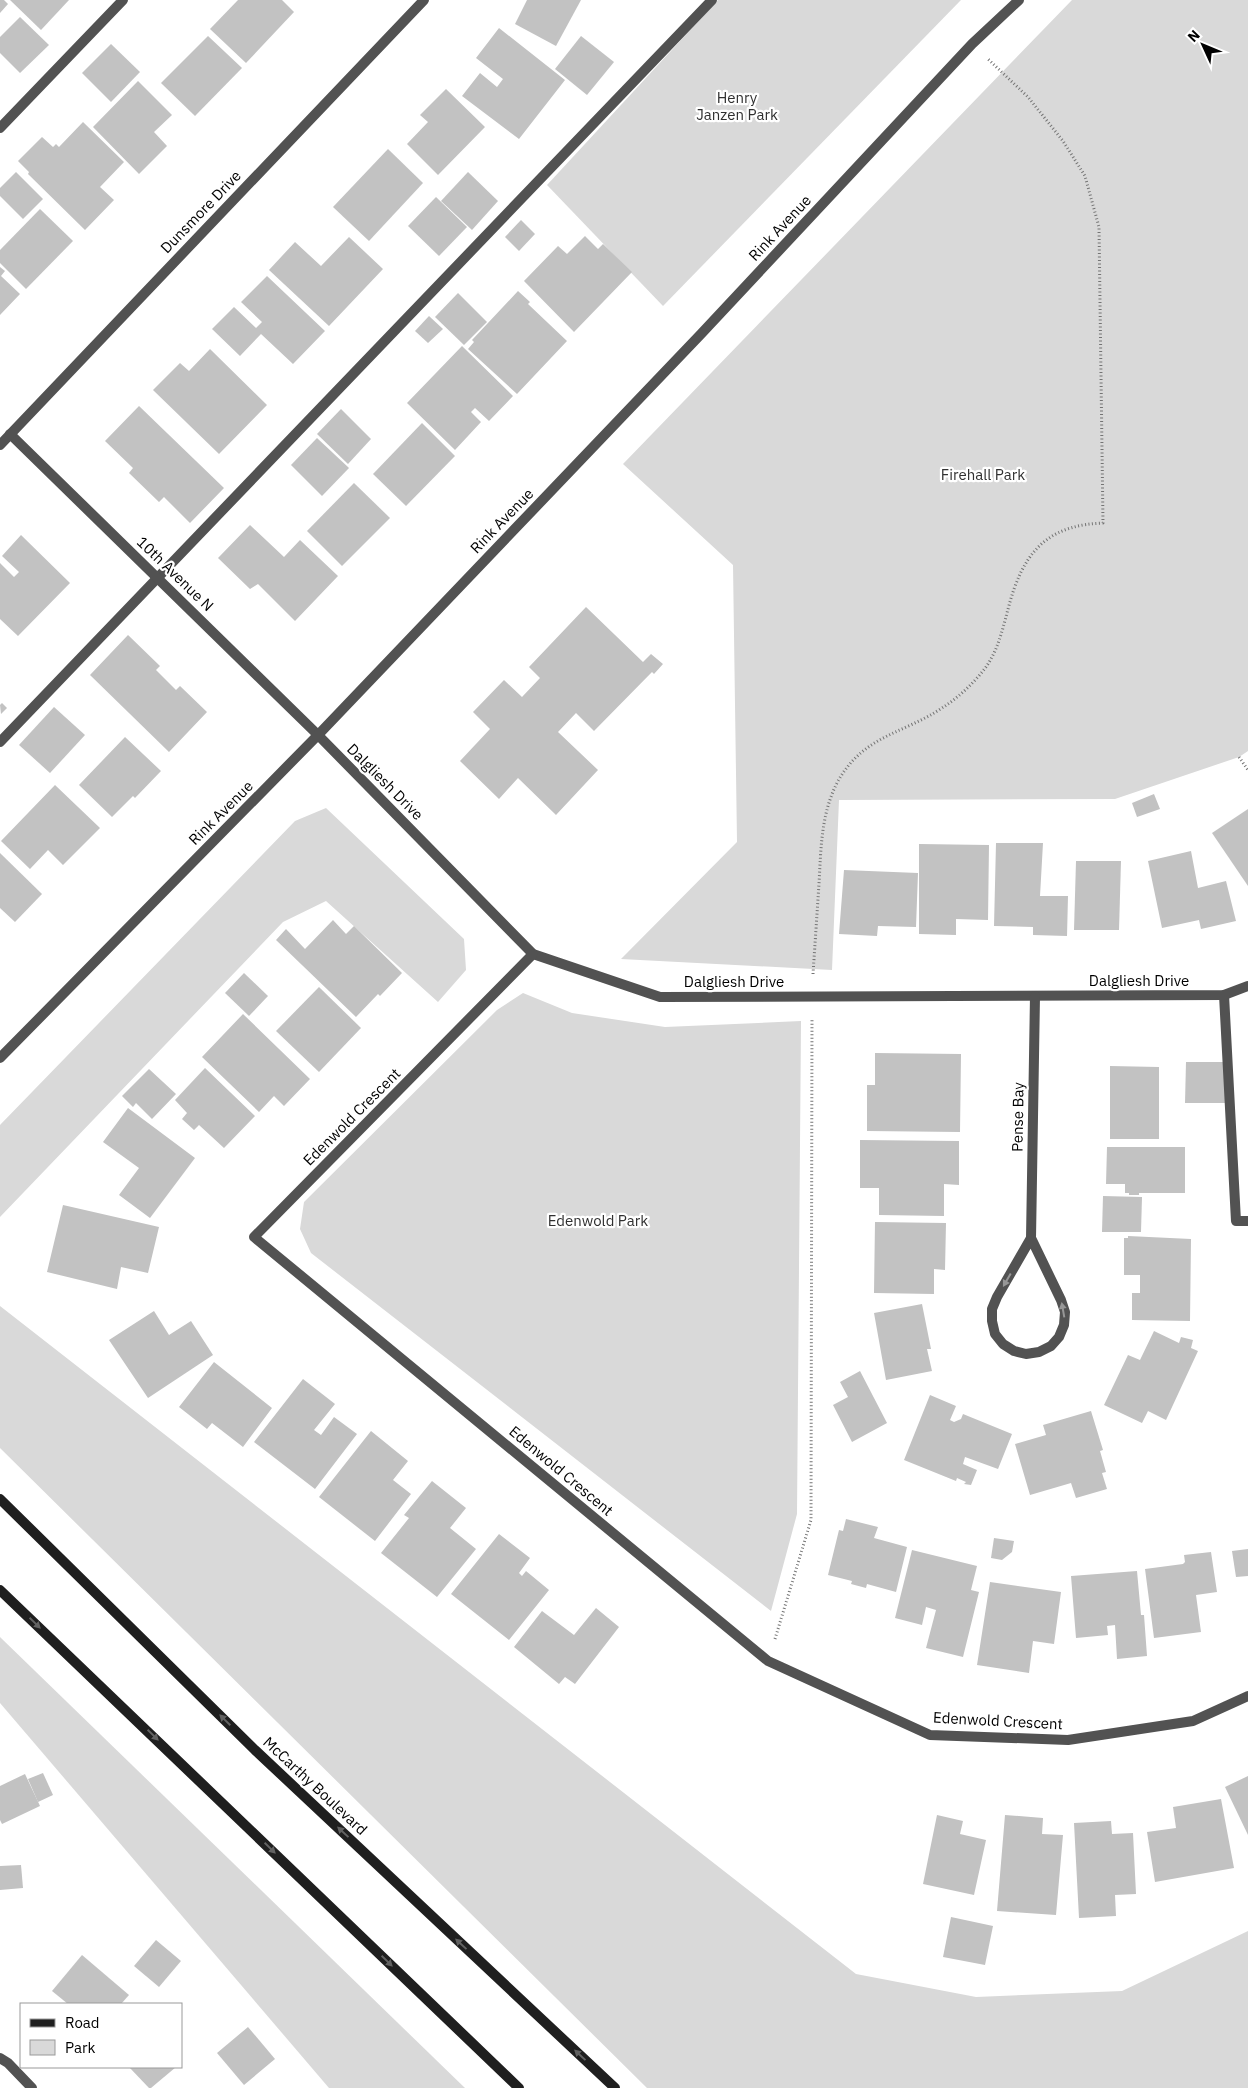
<svg xmlns="http://www.w3.org/2000/svg" width="1248" height="2088" viewBox="0 0 1248 2088" font-family="'IBM Plex Sans',sans-serif">
<style>
.green{fill:#d9d9d9}
.building{fill:#c2c2c2}
.lines{fill:none;stroke-linecap:round;stroke-linejoin:round}
.path{stroke:#747474;stroke-width:3;stroke-dasharray:1 2.5;stroke-linecap:butt}
.service{stroke:#525252;stroke-width:10}
.minor{stroke:#525252;stroke-width:10}
.tertiary{stroke:#525252;stroke-width:10}
.secondary{stroke:#1f1f1f;stroke-width:10}
.oneway{fill:#979797}
.oneway2{fill:#626262}
.labels{text-anchor:middle;stroke-width:4.5;stroke-linejoin:round;paint-order:stroke}
.park-label{font-size:15px;fill:#303030;stroke:#fff}
.street-label{font-size:15px;fill:#000;stroke:#fff}
</style>
<rect width="100%" height="100%" fill="#fff"/>
<g class="green">
<path d="M 718,0 L 961,0 L 663,306 L 547,185 Z"/>
<path d="M 1072,0 L 1248,0 L 1248,751 L 1239,757 L 1115,799 L 839,800 L 832,970 L 621,959 L 737,842 L 733,565 L 623,464 Z"/>
<path d="M 326,808 L 464,939 L 466,970 L 438,1002 L 326,901 L 283,922 L 0,1217 L 0,1125 L 295,821 Z"/>
<path d="M 523,993 L 572,1013 L 665,1027 L 801,1021 L 797,1514 L 771,1611 L 311,1253 L 300,1229 L 304,1202 L 497,1010 Z"/>
<path d="M 0,1306 L 856,1974 L 976,1997 L 1122,1991 L 1248,1931 L 1248,2088 L 647,2088 L 0,1448 Z"/>
<path d="M 0,1637 L 465,2088 L 329,2088 L 0,1703 Z"/>
</g>
<g class="building">
<path d="M 0,0 L 4,0 L 8,4 L 0,13 Z"/>
<path d="M 10,0 L 69,0 L 41,30 Z"/>
<path d="M 238,0 L 282,0 L 294,12 L 246,63 L 210,29 Z"/>
<path d="M 527,0 L 581,0 L 556,46 L 515,24 Z"/>
<path d="M 20,17 L 49,45 L 20,73 L 0,53 L 0,37 Z"/>
<path d="M 499,28 L 565,80 L 519,139 L 462,96 L 480,73 L 497,87 L 503,79 L 476,58 Z"/>
<path d="M 208,36 L 242,68 L 195,116 L 161,83 Z"/>
<path d="M 581,36 L 614,62 L 587,95 L 555,69 Z"/>
<path d="M 111,44 L 140,72 L 111,102 L 82,73 Z"/>
<path d="M 138,81 L 172,115 L 154,132 L 167,146 L 139,174 L 93,127 Z"/>
<path d="M 446,89 L 485,127 L 438,175 L 407,144 L 428,122 L 420,115 Z"/>
<path d="M 83,122 L 124,162 L 100,187 L 114,200 L 85,230 L 28,174 L 29,172 L 18,161 L 42,137 L 53,147 L 56,144 L 59,147 Z"/>
<path d="M 388,149 L 423,183 L 369,241 L 333,207 Z"/>
<path d="M 16,172 L 43,199 L 23,219 L 0,196 L 0,188 Z"/>
<path d="M 468,172 L 498,201 L 472,230 L 441,201 Z"/>
<path d="M 436,197 L 467,227 L 439,256 L 408,226 Z"/>
<path d="M 40,209 L 73,241 L 26,289 L 0,263 L 0,250 Z"/>
<path d="M 521,220 L 535,234 L 519,251 L 505,237 Z"/>
<path d="M 585,236 L 598,249 L 603,244 L 632,272 L 574,332 L 524,281 L 558,246 L 567,254 Z"/>
<path d="M 349,237 L 383,269 L 329,326 L 269,270 L 295,242 L 321,266 Z"/>
<path d="M 0,267 L 5,271 L 1,276 L 20,294 L 0,315 Z"/>
<path d="M 267,276 L 325,331 L 293,364 L 261,334 L 240,356 L 212,329 L 234,307 L 256,328 L 262,322 L 241,302 Z"/>
<path d="M 518,291 L 530,302 L 528,304 L 567,341 L 517,394 L 468,349 L 474,342 L 472,340 Z"/>
<path d="M 458,293 L 487,322 L 464,345 L 435,317 Z"/>
<path d="M 429,316 L 443,329 L 428,343 L 415,331 Z"/>
<path d="M 462,346 L 513,396 L 489,421 L 475,408 L 471,412 L 481,422 L 455,450 L 407,403 Z"/>
<path d="M 210,349 L 267,405 L 219,454 L 153,390 L 180,363 L 189,371 Z"/>
<path d="M 139,406 L 224,488 L 190,523 L 164,497 L 159,502 L 129,473 L 133,468 L 105,441 Z"/>
<path d="M 341,409 L 371,439 L 348,464 L 317,434 Z"/>
<path d="M 422,423 L 455,456 L 406,506 L 373,474 Z"/>
<path d="M 317,438 L 349,468 L 322,496 L 291,465 Z"/>
<path d="M 354,483 L 390,518 L 342,566 L 307,531 Z"/>
<path d="M 250,525 L 284,557 L 300,540 L 338,576 L 295,621 L 258,584 L 250,589 L 218,558 Z"/>
<path d="M 21,535 L 70,583 L 18,636 L 0,619 L 0,563 L 14,577 L 19,572 L 2,556 Z"/>
<path d="M 586,607 L 643,662 L 651,654 L 663,664 L 654,674 L 652,672 L 594,731 L 576,713 L 558,732 L 598,770 L 556,815 L 518,778 L 499,799 L 460,761 L 490,729 L 473,712 L 504,680 L 522,697 L 540,678 L 529,667 Z"/>
<path d="M 128,635 L 160,666 L 156,670 L 176,690 L 180,686 L 207,712 L 169,752 L 90,675 Z"/>
<path d="M 2,703 L 7,708 L 1,714 L 0,705 Z"/>
<path d="M 54,707 L 85,735 L 50,773 L 19,745 Z"/>
<path d="M 125,737 L 161,771 L 135,798 L 133,796 L 112,817 L 79,785 Z"/>
<path d="M 55,785 L 100,828 L 63,865 L 48,850 L 30,869 L 1,841 Z"/>
<path d="M 1154,794 L 1160,809 L 1137,817 L 1132,803 Z"/>
<path d="M 1248,809 L 1248,886 L 1212,833 Z"/>
<path d="M 996,843 L 1043,843 L 1040,896 L 1068,896 L 1067,936 L 1033,935 L 1033,927 L 994,926 Z"/>
<path d="M 919,844 L 989,845 L 988,920 L 956,919 L 956,935 L 919,934 Z"/>
<path d="M 1191,851 L 1198,888 L 1226,881 L 1236,921 L 1201,929 L 1199,920 L 1162,928 L 1148,861 Z"/>
<path d="M 0,853 L 42,894 L 15,922 L 0,908 Z"/>
<path d="M 1076,861 L 1121,861 L 1119,930 L 1074,930 Z"/>
<path d="M 844,870 L 918,873 L 916,927 L 878,926 L 877,936 L 839,934 Z"/>
<path d="M 333,920 L 346,934 L 354,926 L 402,973 L 380,996 L 378,994 L 356,1017 L 276,940 L 286,929 L 305,949 Z"/>
<path d="M 244,973 L 268,996 L 249,1016 L 225,993 Z"/>
<path d="M 319,987 L 361,1028 L 319,1072 L 276,1031 Z"/>
<path d="M 243,1014 L 310,1079 L 284,1106 L 274,1096 L 259,1112 L 202,1057 Z"/>
<path d="M 875,1053 L 961,1054 L 960,1132 L 867,1131 L 867,1085 L 875,1085 Z"/>
<path d="M 1186,1062 L 1227,1062 L 1227,1103 L 1185,1103 Z"/>
<path d="M 1110,1066 L 1159,1067 L 1159,1139 L 1110,1139 Z"/>
<path d="M 205,1068 L 255,1116 L 224,1148 L 199,1125 L 194,1130 L 182,1119 L 187,1113 L 175,1100 Z"/>
<path d="M 149,1069 L 176,1094 L 152,1119 L 136,1103 L 133,1107 L 122,1096 Z"/>
<path d="M 128,1108 L 195,1158 L 150,1218 L 119,1195 L 139,1168 L 103,1142 Z"/>
<path d="M 860,1140 L 959,1141 L 959,1185 L 944,1184 L 944,1216 L 879,1215 L 879,1188 L 860,1188 Z"/>
<path d="M 1107,1147 L 1185,1147 L 1185,1193 L 1139,1193 L 1139,1195 L 1129,1195 L 1129,1193 L 1125,1193 L 1125,1184 L 1106,1184 Z"/>
<path d="M 1103,1196 L 1142,1197 L 1141,1232 L 1102,1232 Z"/>
<path d="M 63,1205 L 159,1227 L 148,1273 L 121,1267 L 117,1289 L 47,1272 Z"/>
<path d="M 875,1222 L 946,1223 L 945,1270 L 934,1269 L 934,1294 L 874,1293 Z"/>
<path d="M 1128,1236 L 1191,1239 L 1190,1321 L 1132,1320 L 1132,1293 L 1140,1293 L 1140,1275 L 1124,1275 L 1124,1238 L 1128,1238 Z"/>
<path d="M 922,1304 L 931,1349 L 927,1349 L 932,1371 L 886,1380 L 874,1313 Z"/>
<path d="M 154,1311 L 169,1335 L 191,1321 L 213,1355 L 148,1398 L 109,1340 Z"/>
<path d="M 1154,1331 L 1179,1343 L 1181,1337 L 1193,1340 L 1191,1348 L 1198,1351 L 1166,1420 L 1148,1411 L 1142,1423 L 1104,1405 L 1128,1355 L 1140,1360 Z"/>
<path d="M 214,1362 L 272,1408 L 243,1447 L 212,1423 L 207,1429 L 179,1407 Z"/>
<path d="M 860,1371 L 887,1423 L 852,1442 L 833,1405 L 848,1397 L 840,1382 Z"/>
<path d="M 303,1379 L 335,1404 L 314,1430 L 321,1435 L 334,1417 L 357,1434 L 315,1489 L 254,1442 Z"/>
<path d="M 930,1395 L 956,1406 L 950,1420 L 954,1422 L 961,1419 L 963,1414 L 1012,1434 L 998,1469 L 965,1457 L 963,1464 L 977,1470 L 971,1485 L 964,1484 L 966,1482 L 957,1478 L 956,1481 L 904,1460 Z"/>
<path d="M 1091,1411 L 1103,1450 L 1100,1451 L 1106,1472 L 1102,1473 L 1107,1489 L 1076,1498 L 1071,1483 L 1030,1495 L 1015,1444 L 1046,1435 L 1043,1425 Z"/>
<path d="M 371,1431 L 408,1461 L 393,1480 L 411,1494 L 375,1541 L 319,1497 Z"/>
<path d="M 432,1481 L 466,1508 L 450,1528 L 476,1549 L 437,1597 L 381,1553 L 409,1518 L 404,1515 Z"/>
<path d="M 846,1519 L 878,1527 L 874,1538 L 907,1547 L 896,1592 L 867,1584 L 866,1588 L 851,1584 L 852,1581 L 828,1575 L 839,1530 L 843,1531 Z"/>
<path d="M 499,1534 L 530,1558 L 519,1573 L 522,1576 L 526,1571 L 549,1590 L 509,1640 L 451,1594 Z"/>
<path d="M 994,1538 L 1014,1541 L 1012,1552 L 1002,1560 L 991,1558 Z"/>
<path d="M 1248,1549 L 1248,1576 L 1236,1577 L 1232,1551 Z"/>
<path d="M 912,1550 L 977,1566 L 971,1590 L 979,1592 L 963,1657 L 926,1648 L 936,1610 L 926,1607 L 922,1625 L 895,1618 Z"/>
<path d="M 1211,1552 L 1217,1592 L 1196,1595 L 1201,1632 L 1154,1638 L 1145,1569 L 1183,1564 L 1185,1562 L 1184,1555 Z"/>
<path d="M 1137,1571 L 1141,1615 L 1144,1615 L 1147,1656 L 1117,1659 L 1115,1625 L 1107,1626 L 1108,1635 L 1076,1638 L 1071,1576 Z"/>
<path d="M 990,1582 L 1061,1592 L 1054,1644 L 1033,1641 L 1029,1673 L 977,1665 Z"/>
<path d="M 596,1608 L 619,1627 L 575,1684 L 565,1677 L 559,1684 L 514,1647 L 542,1611 L 574,1635 Z"/>
<path d="M 43,1773 L 53,1795 L 38,1802 L 28,1779 Z"/>
<path d="M 25,1774 L 40,1806 L 2,1824 L 0,1820 L 0,1786 Z"/>
<path d="M 1248,1776 L 1248,1835 L 1225,1787 Z"/>
<path d="M 1221,1799 L 1234,1868 L 1155,1882 L 1147,1832 L 1176,1828 L 1173,1807 Z"/>
<path d="M 937,1815 L 963,1821 L 960,1834 L 986,1840 L 974,1895 L 923,1884 Z"/>
<path d="M 1005,1815 L 1043,1818 L 1042,1834 L 1063,1835 L 1056,1915 L 997,1911 Z"/>
<path d="M 1111,1821 L 1112,1834 L 1133,1833 L 1136,1894 L 1115,1895 L 1116,1916 L 1079,1918 L 1074,1823 Z"/>
<path d="M 21,1865 L 23,1888 L 0,1890 L 0,1866 Z"/>
<path d="M 951,1917 L 993,1926 L 985,1965 L 943,1957 Z"/>
<path d="M 156,1940 L 181,1961 L 159,1987 L 134,1966 Z"/>
<path d="M 82,1955 L 129,1995 L 121,2004 L 68,2004 L 52,1991 Z"/>
<path d="M 248,2027 L 275,2059 L 244,2085 L 217,2053 Z"/>
<path d="M 129,2067 L 176,2067 L 151,2088 L 149,2088 Z"/>
</g>
<g class="lines">
<g class="path">
<path d="M 1239,757 L 1248,770"/>
<path d="M 813,974 C 815,944 817,914 819,884 C 821,848 821,813 838,781 C 864,735 903,734 942,708 C 958,698 974,683 986,667 C 1002,644 1005,615 1014,589 C 1030,544 1055,525 1103,523 L 1099,227 L 1085,176 L 1063,141 L 1028,97 L 988,59"/>
<path d="M 775,1639 L 811,1520 L 812,1018"/>
</g>
<g class="service">
<path d="M 0,128 L 123,0"/>
<path d="M 0,742 L 712,0"/>
<path d="M 1224,995 L 1236,1221 L 1248,1221"/>
</g>
<g class="minor">
<path d="M 10,434 L 318,735 L 533,954 L 660,997 L 1224,995 L 1248,986"/>
<path d="M 0,445 L 424,0"/>
<path d="M 533,954 L 254,1237 L 768,1661 L 930,1735 L 1068,1740 L 1193,1721 L 1248,1696"/>
<path d="M 1031,1238 L 997,1297 L 992,1309 L 992,1321 L 995,1334 L 1003,1344 L 1014,1351 L 1026,1354 L 1039,1352 L 1051,1346 L 1059,1337 L 1064,1325 L 1065,1312 L 1061,1300 L 1031,1238 L 1035,996"/>
<path d="M 0,2058 L 8,2063 L 32,2088"/>
</g>
<path class="tertiary" d="M 0,1058 L 318,735 L 701,334 L 972,44 L 1019,0"/>
<g class="secondary">
<path d="M 0,1499 L 255,1750 L 615,2088"/>
<path d="M 0,1590 L 519,2088"/>
</g>
</g>
<defs><path id="oneway-solid" d="M-6-.8H1V-3.2L6.5 0L1 3.2V.8H-6Z" transform="scale(1.25)"/></defs>
<g class="oneway">
<use href="#oneway-solid" transform="translate(1007 1280) rotate(120)"/>
<use href="#oneway-solid" transform="translate(1063 1310) rotate(-100)"/>
</g>
<g class="oneway2">
<use href="#oneway-solid" transform="translate(35 1623) rotate(44)"/>
<use href="#oneway-solid" transform="translate(225 1720) rotate(-135)"/>
<use href="#oneway-solid" transform="translate(153 1735) rotate(44)"/>
<use href="#oneway-solid" transform="translate(343 1832) rotate(-137)"/>
<use href="#oneway-solid" transform="translate(270 1848) rotate(44)"/>
<use href="#oneway-solid" transform="translate(461 1944) rotate(-137)"/>
<use href="#oneway-solid" transform="translate(387 1961) rotate(44)"/>
<use href="#oneway-solid" transform="translate(580 2055) rotate(-137)"/>
</g>
<g class="labels">
<g class="park-label">
<text x="737" y="103">Henry<tspan x="737" dy="17">Janzen Park</tspan></text>
<text x="983" y="480">Firehall Park</text>
<text x="598" y="1226">Edenwold Park</text>
</g>
<g class="street-label">
<text transform="translate(201 212) rotate(-46)" y="5">Dunsmore Drive</text>
<text transform="translate(780 228) rotate(-47)" y="5">Rink Avenue</text>
<text transform="translate(502 521) rotate(-46)" y="5">Rink Avenue</text>
<text transform="translate(175 574) rotate(44)" y="5">10th Avenue N</text>
<text transform="translate(385 782) rotate(45)" y="5">Dalgliesh Drive</text>
<text transform="translate(221 813) rotate(-45)" y="5">Rink Avenue</text>
<text x="1139" y="986">Dalgliesh Drive</text>
<text x="734" y="987">Dalgliesh Drive</text>
<text transform="translate(352 1117) rotate(-45)" y="5">Edenwold Crescent</text>
<text transform="translate(1018 1117) rotate(-89)" y="5">Pense Bay</text>
<text transform="translate(561 1471) rotate(40)" y="5">Edenwold Crescent</text>
<text transform="translate(998 1721) rotate(3)" y="5">Edenwold Crescent</text>
<text transform="translate(315 1786) rotate(43)" y="5">McCarthy Boulevard</text>
</g>
</g>
<rect x="20" y="2003" width="162" height="65" fill="#ffffff" stroke="#999999"/>
<rect x="30" y="2019" width="25" height="8" fill="#1f1f1f" stroke="#999999"/>
<text x="65" y="2028" font-size="15" fill="#000000">Road</text>
<rect x="30" y="2040" width="25" height="15" fill="#d9d9d9" stroke="#999999"/>
<text x="65" y="2053" font-size="15" fill="#000000">Park</text>
<g transform="translate(1203 45) rotate(314)" stroke="#ffffff" stroke-width="4" paint-order="stroke">
<path d="M0-4L9 19L0 12L-9 19Z" fill="#000000"/>
<text y="-8" font-size="14" font-weight="bold" text-anchor="middle" fill="#000000">N</text>
</g>
</svg>
